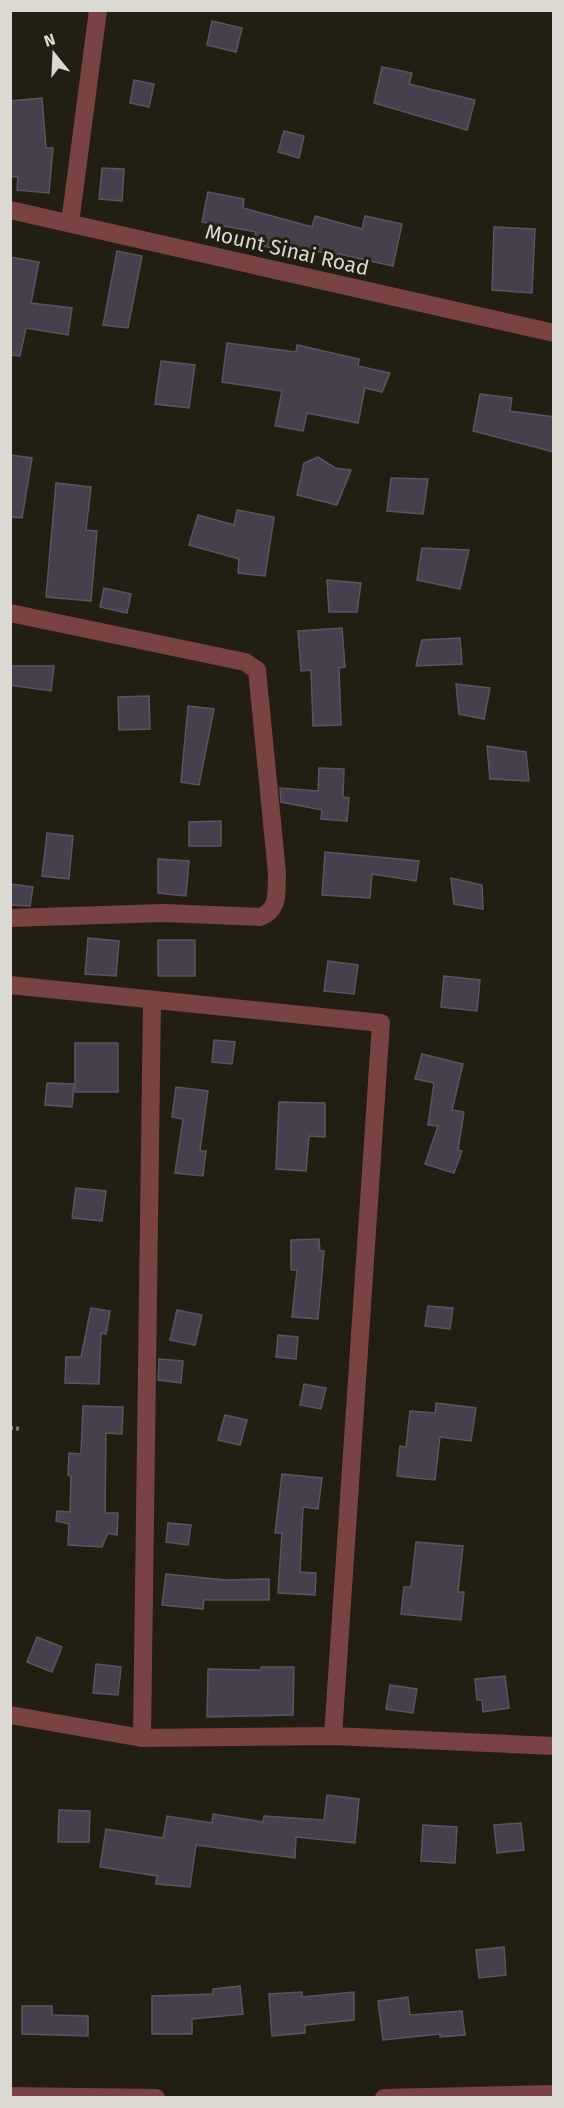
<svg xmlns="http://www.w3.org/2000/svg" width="564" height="2108" viewBox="0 0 564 2108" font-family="'Fira Sans',sans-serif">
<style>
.building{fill:#46404d;stroke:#5a5462;stroke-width:1.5}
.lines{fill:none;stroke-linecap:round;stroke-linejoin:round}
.path{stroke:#7f7c72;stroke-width:4;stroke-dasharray:3 3;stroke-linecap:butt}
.minor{stroke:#794243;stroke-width:18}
.labels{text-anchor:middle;stroke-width:6;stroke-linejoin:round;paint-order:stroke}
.street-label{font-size:21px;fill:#dbd9d1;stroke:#221f12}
</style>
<rect width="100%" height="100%" fill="#221f12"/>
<g class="building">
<path d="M 212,21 L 242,28 L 236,52 L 207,45 Z"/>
<path d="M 382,67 L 412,73 L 409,84 L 475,100 L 467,130 L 374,103 Z"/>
<path d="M 134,80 L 154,84 L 149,107 L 130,103 Z"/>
<path d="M 42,98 L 46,148 L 53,148 L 49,193 L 17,190 L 18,177 L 10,176 L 10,101 Z"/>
<path d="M 284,131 L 304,136 L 299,158 L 278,152 Z"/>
<path d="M 102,168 L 124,169 L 122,201 L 99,199 Z"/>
<path d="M 208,192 L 244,199 L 243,208 L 312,227 L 315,216 L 362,229 L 365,216 L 402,224 L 393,266 L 339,254 L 339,257 L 285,243 L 283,251 L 253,243 L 256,232 L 202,222 Z"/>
<path d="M 494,227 L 535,229 L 532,293 L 492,290 Z"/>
<path d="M 117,251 L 142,256 L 128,328 L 103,325 Z"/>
<path d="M 10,257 L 39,262 L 31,303 L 72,308 L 68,335 L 26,328 L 20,356 L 10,355 Z"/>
<path d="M 227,343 L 296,352 L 297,345 L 359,359 L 358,366 L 390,373 L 382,392 L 365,388 L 358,423 L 307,413 L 303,431 L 275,426 L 282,391 L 222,382 Z"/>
<path d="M 161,361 L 195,365 L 189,408 L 155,404 Z"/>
<path d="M 480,394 L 512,398 L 510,411 L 554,417 L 554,452 L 473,431 Z"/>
<path d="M 10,455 L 32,458 L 22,518 L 10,517 Z"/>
<path d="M 318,457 L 335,468 L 351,470 L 337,505 L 297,495 L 304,463 Z"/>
<path d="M 391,478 L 428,479 L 423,514 L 387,511 Z"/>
<path d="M 56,483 L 91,487 L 86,530 L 97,531 L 91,601 L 46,597 Z"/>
<path d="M 237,510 L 274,517 L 265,576 L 238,573 L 239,559 L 189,545 L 198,515 L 234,525 Z"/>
<path d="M 422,548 L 469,550 L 460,589 L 417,580 Z"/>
<path d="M 327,580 L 361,583 L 357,612 L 329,612 Z"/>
<path d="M 104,588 L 131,594 L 127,613 L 100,607 Z"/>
<path d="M 342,628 L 345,667 L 339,668 L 341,725 L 313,726 L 311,670 L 301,671 L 298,631 Z"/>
<path d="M 460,638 L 462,664 L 416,666 L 422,640 Z"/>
<path d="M 10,666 L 54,666 L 51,691 L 10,685 Z"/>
<path d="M 456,684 L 490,688 L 484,719 L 459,714 Z"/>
<path d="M 149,696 L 150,729 L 119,730 L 118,697 Z"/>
<path d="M 188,706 L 214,709 L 199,785 L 181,782 Z"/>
<path d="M 487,746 L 526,752 L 529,781 L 490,779 Z"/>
<path d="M 319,768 L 344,769 L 343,797 L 349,798 L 347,821 L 321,819 L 322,810 L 281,802 L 280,788 L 318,791 Z"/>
<path d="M 221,821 L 221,846 L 189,846 L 189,822 Z"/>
<path d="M 47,833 L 73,836 L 69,879 L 42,876 Z"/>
<path d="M 325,852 L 419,861 L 416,881 L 372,874 L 370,898 L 322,895 Z"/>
<path d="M 158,859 L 189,861 L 186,896 L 158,893 Z"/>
<path d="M 451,878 L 482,885 L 483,909 L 454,904 Z"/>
<path d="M 10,884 L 33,887 L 30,906 L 10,905 Z"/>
<path d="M 88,938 L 119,941 L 116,976 L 85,974 Z"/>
<rect x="158" y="940" width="37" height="36"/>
<path d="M 328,961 L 358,965 L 354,994 L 324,991 Z"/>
<path d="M 444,976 L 480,980 L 477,1011 L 441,1007 Z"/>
<path d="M 214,1040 L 235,1042 L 232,1064 L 212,1062 Z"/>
<rect x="75" y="1043" width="43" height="49"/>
<path d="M 422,1054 L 463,1064 L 452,1110 L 464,1112 L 458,1150 L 462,1151 L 454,1173 L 425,1164 L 438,1126 L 428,1125 L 434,1083 L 415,1079 Z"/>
<path d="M 47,1083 L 74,1084 L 72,1107 L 45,1105 Z"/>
<path d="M 176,1087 L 208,1091 L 200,1151 L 206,1151 L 203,1176 L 175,1173 L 183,1119 L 172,1117 Z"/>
<path d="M 279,1102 L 325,1103 L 325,1137 L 309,1136 L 306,1171 L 276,1169 Z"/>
<path d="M 76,1188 L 106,1191 L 102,1221 L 72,1218 Z"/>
<path d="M 319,1239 L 320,1251 L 324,1251 L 318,1319 L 292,1317 L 297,1270 L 291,1270 L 291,1240 Z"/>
<path d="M 428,1306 L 453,1308 L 450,1329 L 425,1326 Z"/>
<path d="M 91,1308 L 110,1311 L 106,1334 L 101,1333 L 99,1384 L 65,1383 L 66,1357 L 81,1357 Z"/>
<path d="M 177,1310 L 202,1315 L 195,1345 L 170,1340 Z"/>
<path d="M 278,1335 L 298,1337 L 296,1359 L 276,1357 Z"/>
<path d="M 159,1359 L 183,1361 L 181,1383 L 158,1380 Z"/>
<path d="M 304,1384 L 326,1388 L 321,1409 L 300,1405 Z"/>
<path d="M 436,1403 L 476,1408 L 471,1441 L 440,1437 L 435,1480 L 397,1476 L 400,1446 L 406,1447 L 410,1411 L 435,1413 Z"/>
<path d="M 83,1406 L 123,1407 L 122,1434 L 106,1433 L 105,1513 L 118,1513 L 117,1535 L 108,1533 L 102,1547 L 68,1545 L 69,1524 L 56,1521 L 57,1511 L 70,1512 L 71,1476 L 68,1475 L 69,1453 L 81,1454 Z"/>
<path d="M 225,1415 L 247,1420 L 240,1445 L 218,1440 Z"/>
<path d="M 282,1474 L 322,1478 L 318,1509 L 303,1507 L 300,1572 L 316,1573 L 315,1595 L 278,1593 L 282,1533 L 275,1533 Z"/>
<path d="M 168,1523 L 191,1525 L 188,1545 L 166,1542 Z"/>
<path d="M 416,1542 L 463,1546 L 458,1592 L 464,1592 L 461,1620 L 401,1614 L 404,1587 L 411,1587 Z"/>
<path d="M 166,1574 L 226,1580 L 269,1579 L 269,1600 L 204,1600 L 203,1609 L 162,1605 Z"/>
<path d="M 37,1637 L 62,1647 L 52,1672 L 27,1662 Z"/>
<path d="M 96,1664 L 121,1667 L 118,1695 L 93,1693 Z"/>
<path d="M 261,1667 L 294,1667 L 293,1715 L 207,1717 L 208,1669 L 261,1670 Z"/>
<path d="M 505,1676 L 509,1708 L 483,1712 L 482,1700 L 477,1700 L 475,1679 Z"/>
<path d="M 390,1685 L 417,1689 L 413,1713 L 386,1709 Z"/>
<path d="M 327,1795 L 359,1799 L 355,1843 L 296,1837 L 295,1858 L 196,1845 L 190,1887 L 156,1884 L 157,1876 L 100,1867 L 106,1829 L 163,1838 L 167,1816 L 212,1823 L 213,1814 L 263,1822 L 264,1816 L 324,1820 Z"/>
<path d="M 59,1810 L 90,1811 L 89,1842 L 58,1842 Z"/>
<path d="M 521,1823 L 524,1850 L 497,1853 L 494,1825 Z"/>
<path d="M 423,1825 L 457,1827 L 455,1863 L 421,1861 Z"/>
<path d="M 504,1947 L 506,1975 L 479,1978 L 476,1950 Z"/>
<path d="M 240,1986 L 243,2014 L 192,2019 L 192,2034 L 152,2034 L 152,1996 L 213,1994 L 213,1989 Z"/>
<path d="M 302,1992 L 302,1997 L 354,1992 L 354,2020 L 305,2025 L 305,2033 L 272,2036 L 269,1994 Z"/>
<path d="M 408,1997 L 410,2015 L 462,2011 L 465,2035 L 440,2037 L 440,2034 L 383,2040 L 378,2001 Z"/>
<path d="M 22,2006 L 52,2006 L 52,2015 L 88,2016 L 88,2036 L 22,2034 Z"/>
</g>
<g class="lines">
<path class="path" d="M 10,1428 L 21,1429"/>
<g class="minor">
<path d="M 10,210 L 554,333"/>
<path d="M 70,223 L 98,10"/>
<path d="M 10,613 L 245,662 L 257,670 L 277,873 C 276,892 280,910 260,917 L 164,913 L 10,918"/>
<path d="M 10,985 L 381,1023 L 333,1736"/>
<path d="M 10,1715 L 142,1738 L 333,1736 L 554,1746"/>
<path d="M 142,1738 L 152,1000"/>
<path d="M 10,2096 L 156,2098"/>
<path d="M 384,2098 L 554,2094"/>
</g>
</g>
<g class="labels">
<g class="street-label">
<text transform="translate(287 250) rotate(13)" y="7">Mount Sinai Road</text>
</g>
</g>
<rect width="564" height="2108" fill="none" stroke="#dbd9d1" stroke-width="24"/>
<g transform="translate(54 54) rotate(342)" stroke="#221f12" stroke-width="4.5" paint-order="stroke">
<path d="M0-4.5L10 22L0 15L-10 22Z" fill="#dbd9d1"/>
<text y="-9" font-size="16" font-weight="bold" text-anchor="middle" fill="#dbd9d1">N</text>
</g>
</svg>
